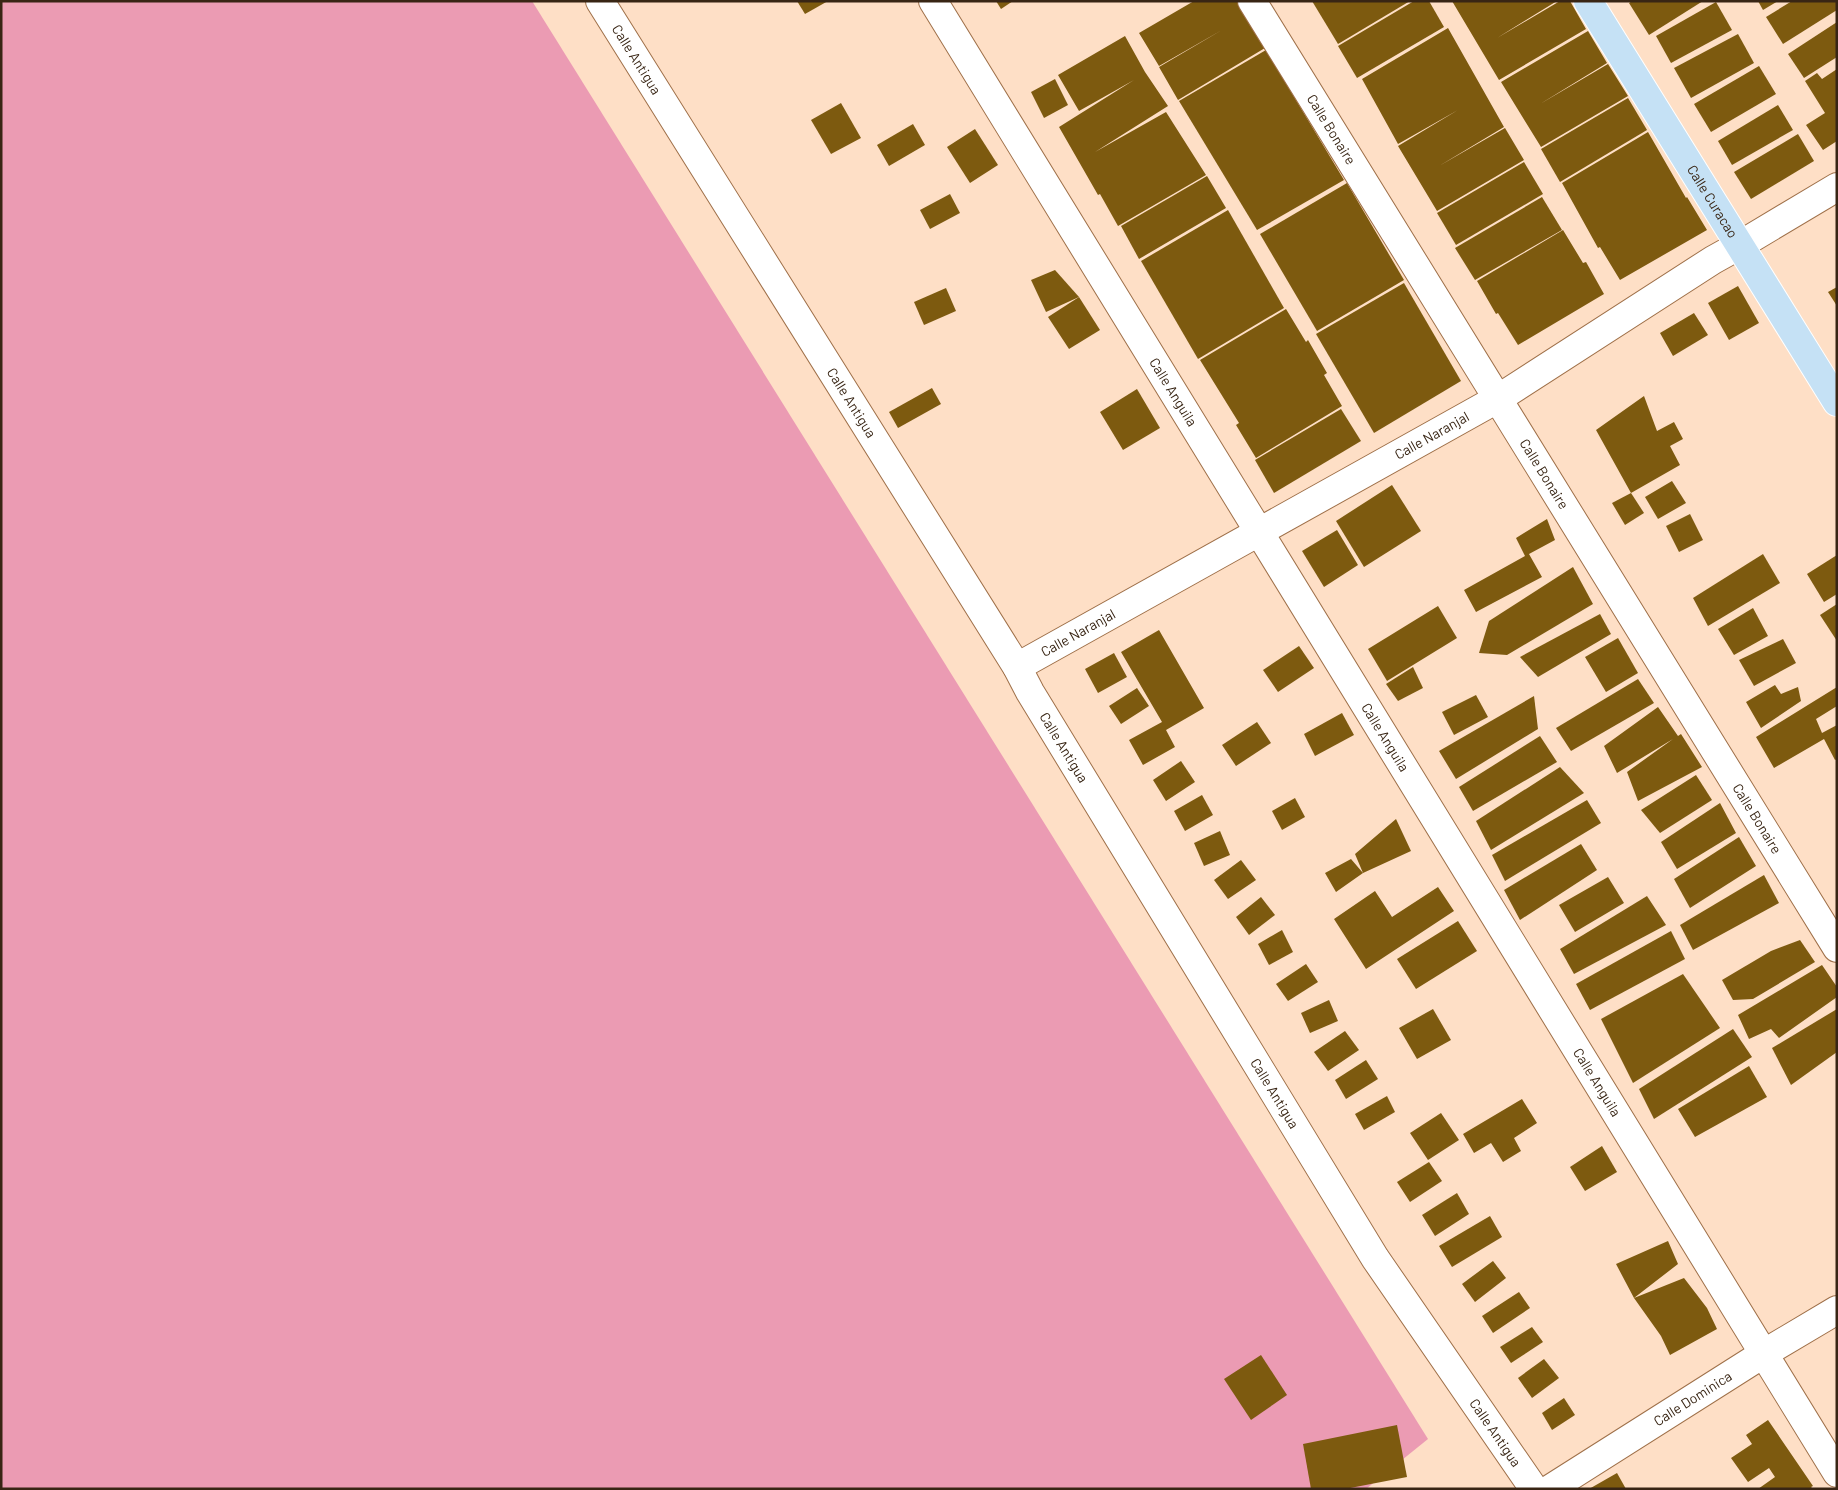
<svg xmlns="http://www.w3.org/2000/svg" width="1838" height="1490" viewBox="0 0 1838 1490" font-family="Barlow,sans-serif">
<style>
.green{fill:#eb9bb3}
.building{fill:#7d5a0f}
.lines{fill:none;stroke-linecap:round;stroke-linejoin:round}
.minor-casing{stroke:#9f7049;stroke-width:30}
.major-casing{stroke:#fff;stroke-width:30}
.minor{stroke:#fff;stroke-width:28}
.major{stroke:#c5e1f5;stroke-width:28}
.labels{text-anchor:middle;stroke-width:5;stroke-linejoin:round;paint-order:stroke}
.street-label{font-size:14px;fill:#382514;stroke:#fbf1e8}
</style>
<rect width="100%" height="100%" fill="#fedfc6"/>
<path class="green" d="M 1,1 L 532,1 L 1428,1439 L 1366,1489 L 1,1489 Z"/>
<g class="building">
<path d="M 797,1 L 828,1 L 805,14 Z"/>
<path d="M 996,1 L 1013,1 L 1001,9 Z"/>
<path d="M 1194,1 L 1237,1 L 1265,48 L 1178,100 L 1159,67 L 1222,30 L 1159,66 L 1139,33 Z"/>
<path d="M 1312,1 L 1410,1 L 1338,44 Z"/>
<path d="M 1414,1 L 1429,1 L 1444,27 L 1357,78 L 1338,46 Z"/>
<path d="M 1452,1 L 1557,1 L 1497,38 L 1560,1 L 1570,1 L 1586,29 L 1499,80 Z"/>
<path d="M 1632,1 L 1703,1 L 1649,35 L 1629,3 Z"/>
<path d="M 1758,1 L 1778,1 L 1763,10 Z"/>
<path d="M 1792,1 L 1837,1 L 1837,10 L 1783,44 L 1766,17 Z"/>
<path d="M 1716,2 L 1732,30 L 1671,63 L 1656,36 Z"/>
<path d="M 1837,22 L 1837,57 L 1804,78 L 1788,54 Z"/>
<path d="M 1448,28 L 1504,127 L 1439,166 L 1505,128 L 1524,160 L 1437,211 L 1398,146 L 1458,110 L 1398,144 L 1362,79 Z"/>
<path d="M 1588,31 L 1607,63 L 1540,104 L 1608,64 L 1628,96 L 1541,147 L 1501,82 Z"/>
<path d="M 1738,34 L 1754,63 L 1691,98 L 1674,68 Z"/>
<path d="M 1125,36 L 1145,72 L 1168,106 L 1095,152 L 1166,112 L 1206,175 L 1118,226 L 1100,194 L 1098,195 L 1059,127 L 1134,80 L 1079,111 L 1058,75 Z"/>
<path d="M 1266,50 L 1344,180 L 1257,230 L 1179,101 Z"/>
<path d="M 1759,66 L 1776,94 L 1711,132 L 1694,104 Z"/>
<path d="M 1837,69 L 1837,141 L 1823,150 L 1806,125 L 1825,113 L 1805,81 L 1817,73 L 1822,79 Z"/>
<path d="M 1055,79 L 1068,105 L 1044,118 L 1031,92 Z"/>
<path d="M 1628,98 L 1647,130 L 1560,182 L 1541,149 Z"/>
<path d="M 841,103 L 861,138 L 831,154 L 811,120 Z"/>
<path d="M 1778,105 L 1793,130 L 1732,165 L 1718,141 Z"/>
<path d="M 913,124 L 925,145 L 889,166 L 877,145 Z"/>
<path d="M 975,129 L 998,165 L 970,183 L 947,147 Z"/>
<path d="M 1648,132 L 1686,198 L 1687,197 L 1707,230 L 1620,280 L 1600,247 L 1598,248 L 1562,183 Z"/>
<path d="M 1798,134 L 1814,161 L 1751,199 L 1734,172 Z"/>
<path d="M 1524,162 L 1543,194 L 1456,245 L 1437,213 Z"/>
<path d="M 1207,176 L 1226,208 L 1139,259 L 1121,226 Z"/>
<path d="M 1347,183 L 1404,280 L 1317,331 L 1260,234 Z"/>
<path d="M 950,194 L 960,213 L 930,229 L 920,210 Z"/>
<path d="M 1542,197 L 1562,230 L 1475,280 L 1455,248 Z"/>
<path d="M 1228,210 L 1284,308 L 1198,359 L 1141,261 Z"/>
<path d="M 1563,230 L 1583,263 L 1586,262 L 1604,294 L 1518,345 L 1498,313 L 1496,314 L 1477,281 Z"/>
<path d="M 1055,270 L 1079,297 L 1046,312 L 1031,280 Z"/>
<path d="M 1404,283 L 1461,381 L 1374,433 L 1316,334 Z"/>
<path d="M 1738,286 L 1759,323 L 1729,340 L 1708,303 Z"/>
<path d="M 1837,287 L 1837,306 L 1828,292 Z"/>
<path d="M 946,288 L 956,311 L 924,325 L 914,302 Z"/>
<path d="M 1079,297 L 1100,330 L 1069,349 L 1048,317 Z"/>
<path d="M 1286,309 L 1306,342 L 1308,340 L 1327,373 L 1324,375 L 1342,406 L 1256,458 L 1236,425 L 1239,423 L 1200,360 Z"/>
<path d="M 1694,313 L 1708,335 L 1673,356 L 1660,333 Z"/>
<path d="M 932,388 L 941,404 L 898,428 L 889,412 Z"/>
<path d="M 1137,389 L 1160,428 L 1123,450 L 1100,412 Z"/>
<path d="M 1644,396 L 1657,431 L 1674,422 L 1683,439 L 1670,446 L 1680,465 L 1631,493 L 1596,430 Z"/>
<path d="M 1341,409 L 1361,441 L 1274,493 L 1255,460 Z"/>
<path d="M 1672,481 L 1686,503 L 1658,519 L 1645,497 Z"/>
<path d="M 1392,485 L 1421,531 L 1364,567 L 1336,521 Z"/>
<path d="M 1631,493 L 1644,513 L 1625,525 L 1612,503 Z"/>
<path d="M 1690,514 L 1703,540 L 1679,552 L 1666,526 Z"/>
<path d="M 1547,519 L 1555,540 L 1529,554 L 1542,577 L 1476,612 L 1464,590 L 1525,556 L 1516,538 Z"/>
<path d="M 1337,530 L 1358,565 L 1324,587 L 1302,551 Z"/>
<path d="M 1763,554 L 1780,583 L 1708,626 L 1693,598 Z"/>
<path d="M 1837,555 L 1837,594 L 1824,602 L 1807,574 Z"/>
<path d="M 1573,567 L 1593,604 L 1507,655 L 1479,653 L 1489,621 Z"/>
<path d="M 1837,604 L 1837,641 L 1820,615 Z"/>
<path d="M 1438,606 L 1457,638 L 1387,681 L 1368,649 Z"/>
<path d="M 1753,608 L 1768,636 L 1734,655 L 1718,629 Z"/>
<path d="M 1600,614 L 1611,634 L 1538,677 L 1520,657 Z"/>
<path d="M 1159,630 L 1204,708 L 1166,730 L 1175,747 L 1143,765 L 1129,740 L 1162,722 L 1121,652 Z"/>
<path d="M 1618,638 L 1638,673 L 1606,692 L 1585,657 Z"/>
<path d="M 1783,639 L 1796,663 L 1754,686 L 1739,660 Z"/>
<path d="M 1299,646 L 1314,668 L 1278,692 L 1263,670 Z"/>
<path d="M 1114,653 L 1127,677 L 1098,693 L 1085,669 Z"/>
<path d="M 1413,667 L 1423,688 L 1398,701 L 1386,684 Z"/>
<path d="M 1638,679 L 1654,703 L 1571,751 L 1556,728 Z"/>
<path d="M 1775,685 L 1781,694 L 1798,687 L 1801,701 L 1761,728 L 1746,702 Z"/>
<path d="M 1837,687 L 1837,706 L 1816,719 L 1822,733 L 1837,725 L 1837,759 L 1835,760 L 1824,739 L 1774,768 L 1756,737 Z"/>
<path d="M 1137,688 L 1149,706 L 1121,724 L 1109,706 Z"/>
<path d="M 1476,695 L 1488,717 L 1454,735 L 1442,712 Z"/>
<path d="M 1534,696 L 1538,729 L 1456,779 L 1439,751 Z"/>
<path d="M 1658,707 L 1678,736 L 1681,734 L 1702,767 L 1638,801 L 1627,772 L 1673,739 L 1617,773 L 1604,746 Z"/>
<path d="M 1342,713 L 1354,735 L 1315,756 L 1304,734 Z"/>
<path d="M 1257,722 L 1271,743 L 1236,766 L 1222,745 Z"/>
<path d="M 1540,736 L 1557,762 L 1473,811 L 1459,787 Z"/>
<path d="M 1181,761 L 1195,782 L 1166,801 L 1153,780 Z"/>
<path d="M 1560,767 L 1584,793 L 1491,850 L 1476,821 Z"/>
<path d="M 1696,775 L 1712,800 L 1660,833 L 1641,810 Z"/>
<path d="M 1202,795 L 1213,815 L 1185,831 L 1174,811 Z"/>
<path d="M 1295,798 L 1305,817 L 1282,830 L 1272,811 Z"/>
<path d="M 1587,800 L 1601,823 L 1505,881 L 1492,855 Z"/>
<path d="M 1720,803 L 1736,833 L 1677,869 L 1661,842 Z"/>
<path d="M 1396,819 L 1411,851 L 1363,873 L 1336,892 L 1325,873 L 1351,859 L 1363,873 L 1355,854 Z"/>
<path d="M 1220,831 L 1230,855 L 1204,866 L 1194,843 Z"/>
<path d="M 1739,837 L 1756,866 L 1690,908 L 1674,879 Z"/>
<path d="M 1581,844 L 1597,870 L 1520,920 L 1504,890 Z"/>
<path d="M 1241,860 L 1256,880 L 1228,899 L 1214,880 Z"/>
<path d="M 1764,875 L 1779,903 L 1693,950 L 1680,925 Z"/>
<path d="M 1608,877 L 1624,903 L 1575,932 L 1559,905 Z"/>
<path d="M 1438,887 L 1454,911 L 1366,969 L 1334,919 L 1375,891 L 1392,917 Z"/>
<path d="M 1647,896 L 1666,925 L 1574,974 L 1560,949 Z"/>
<path d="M 1261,897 L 1275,915 L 1249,935 L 1236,917 Z"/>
<path d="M 1458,921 L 1477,951 L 1416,989 L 1397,959 Z"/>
<path d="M 1282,930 L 1293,952 L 1269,965 L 1258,944 Z"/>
<path d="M 1671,931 L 1685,959 L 1590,1010 L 1576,984 Z"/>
<path d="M 1800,940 L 1815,962 L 1753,999 L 1733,1000 L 1722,980 L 1771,951 Z"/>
<path d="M 1306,964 L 1318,982 L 1288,1001 L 1276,984 Z"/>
<path d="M 1822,965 L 1837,987 L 1837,997 L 1779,1038 L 1771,1029 L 1749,1039 L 1738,1015 Z"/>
<path d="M 1683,974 L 1720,1028 L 1633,1083 L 1601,1019 Z"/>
<path d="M 1329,1000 L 1338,1021 L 1310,1033 L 1301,1013 Z"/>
<path d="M 1433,1009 L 1451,1040 L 1417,1059 L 1399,1028 Z"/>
<path d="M 1837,1009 L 1837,1052 L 1791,1085 L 1772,1048 Z"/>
<path d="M 1733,1029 L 1752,1057 L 1654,1119 L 1639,1089 Z"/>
<path d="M 1345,1031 L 1359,1050 L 1328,1071 L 1314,1052 Z"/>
<path d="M 1366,1060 L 1378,1079 L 1346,1099 L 1335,1080 Z"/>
<path d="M 1749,1066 L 1767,1097 L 1695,1137 L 1678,1109 Z"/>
<path d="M 1387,1096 L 1395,1112 L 1364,1130 L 1355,1114 Z"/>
<path d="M 1522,1099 L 1537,1123 L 1514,1138 L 1521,1151 L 1503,1162 L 1491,1143 L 1474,1153 L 1463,1134 Z"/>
<path d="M 1441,1113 L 1459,1140 L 1428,1160 L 1410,1133 Z"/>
<path d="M 1602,1146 L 1617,1172 L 1585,1191 L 1570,1167 Z"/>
<path d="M 1429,1162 L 1442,1181 L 1410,1202 L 1397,1182 Z"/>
<path d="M 1457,1193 L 1469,1214 L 1435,1236 L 1422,1215 Z"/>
<path d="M 1490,1216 L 1502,1237 L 1452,1267 L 1439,1246 Z"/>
<path d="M 1668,1241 L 1678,1264 L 1634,1298 L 1684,1278 L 1707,1308 L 1717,1329 L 1670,1355 L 1661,1336 L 1634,1298 L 1616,1264 Z"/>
<path d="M 1493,1261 L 1506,1278 L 1475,1302 L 1462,1284 Z"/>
<path d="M 1519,1292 L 1530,1308 L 1493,1333 L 1482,1316 Z"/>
<path d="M 1532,1327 L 1543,1342 L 1511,1363 L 1500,1347 Z"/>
<path d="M 1261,1355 L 1287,1395 L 1251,1420 L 1224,1379 Z"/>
<path d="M 1544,1359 L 1559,1378 L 1532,1398 L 1518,1378 Z"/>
<path d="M 1564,1398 L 1575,1415 L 1552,1430 L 1542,1413 Z"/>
<path d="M 1768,1420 L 1813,1486 L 1811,1487 L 1813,1489 L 1758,1489 L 1775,1477 L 1769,1468 L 1748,1482 L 1731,1458 L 1752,1444 L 1746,1435 Z"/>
<path d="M 1397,1425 L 1407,1477 L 1345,1489 L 1311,1489 L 1303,1444 Z"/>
<path d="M 1617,1473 L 1626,1489 L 1589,1489 Z"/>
</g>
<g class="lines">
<g class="minor-casing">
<g id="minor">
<path id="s1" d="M 600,1 L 1017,667 L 1030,692 L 1375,1258 L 1534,1489"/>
<path id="s2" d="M 933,1 L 1837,1473"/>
<path id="s3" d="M 1252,1 L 1837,948"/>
<path id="s4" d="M 1017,667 L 1499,398 L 1713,260 L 1740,245 L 1837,187"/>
<path id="s5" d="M 1550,1489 L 1763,1354 L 1837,1310"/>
</g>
</g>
<g class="major-casing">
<g id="major">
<path id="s6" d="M 1588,1 L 1837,402"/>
</g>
</g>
<use href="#minor" class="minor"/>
<use href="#major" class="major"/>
</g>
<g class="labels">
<g class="street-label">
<text dy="5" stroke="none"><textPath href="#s1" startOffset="69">Calle Antigua</textPath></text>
<text dy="5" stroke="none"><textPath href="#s3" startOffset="151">Calle Bonaire</textPath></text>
<text dy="5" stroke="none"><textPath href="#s6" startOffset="236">Calle Curacao</textPath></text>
<text dy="5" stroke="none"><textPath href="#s2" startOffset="459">Calle Anguila</textPath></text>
<text dy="5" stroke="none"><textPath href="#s1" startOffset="474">Calle Antigua</textPath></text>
<text dy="5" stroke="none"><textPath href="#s4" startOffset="475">Calle Naranjal</textPath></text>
<text dy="5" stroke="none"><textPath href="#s3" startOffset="556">Calle Bonaire</textPath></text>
<text dy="5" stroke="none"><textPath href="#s4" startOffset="70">Calle Naranjal</textPath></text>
<text dy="5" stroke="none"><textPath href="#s2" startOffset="864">Calle Anguila</textPath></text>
<text dy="5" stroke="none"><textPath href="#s1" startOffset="879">Calle Antigua</textPath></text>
<text dy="5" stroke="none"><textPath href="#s3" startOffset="961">Calle Bonaire</textPath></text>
<text dy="5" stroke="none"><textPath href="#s2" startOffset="1269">Calle Anguila</textPath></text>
<text dy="5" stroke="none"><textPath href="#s1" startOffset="1284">Calle Antigua</textPath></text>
<text dy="5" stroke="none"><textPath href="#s5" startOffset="169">Calle Dominica</textPath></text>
<text dy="5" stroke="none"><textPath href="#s1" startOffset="1689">Calle Antigua</textPath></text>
</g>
</g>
<rect width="1838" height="1490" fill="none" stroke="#382514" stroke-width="5"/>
</svg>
